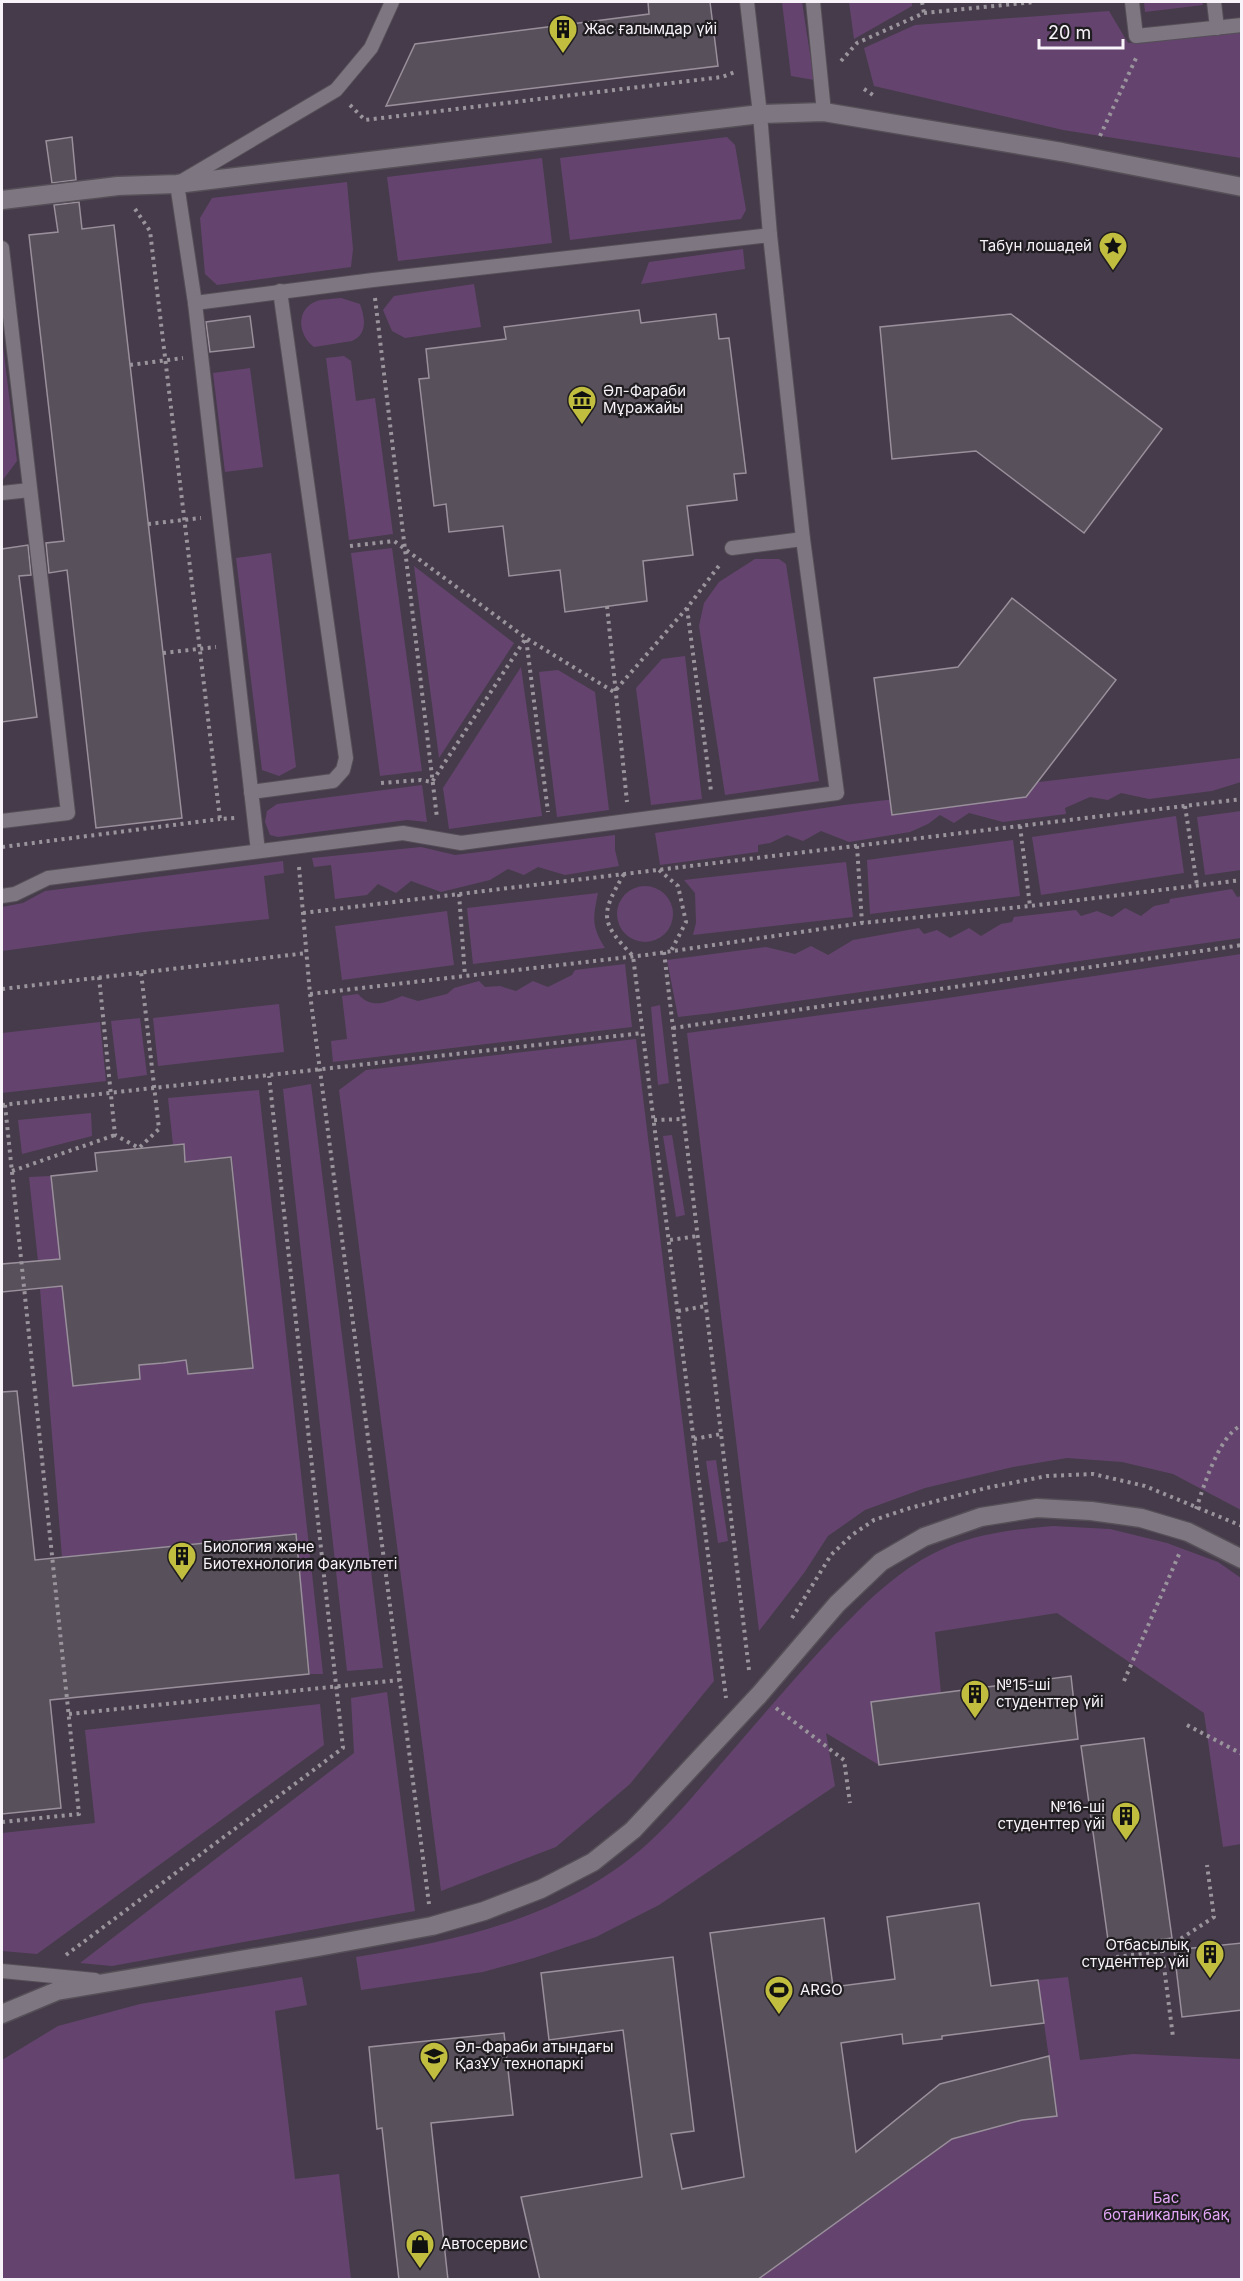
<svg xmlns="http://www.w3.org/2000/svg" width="1243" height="2281" viewBox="0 0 1243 2281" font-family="Inter,sans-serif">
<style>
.built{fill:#463b4a}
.green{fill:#64446e}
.building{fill:#58505b;stroke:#99909c;stroke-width:1.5}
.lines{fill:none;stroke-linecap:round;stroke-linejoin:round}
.lane-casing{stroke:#554f57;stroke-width:16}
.street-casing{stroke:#554f57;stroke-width:21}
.path{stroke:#9a949c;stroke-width:4;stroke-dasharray:3 4.5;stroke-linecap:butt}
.lane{stroke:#7e7681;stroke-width:14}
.street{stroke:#7e7681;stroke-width:18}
.labels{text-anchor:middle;stroke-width:4.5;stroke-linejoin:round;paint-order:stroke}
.poi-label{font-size:15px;fill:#f7f3f9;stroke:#201d21;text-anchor:start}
.park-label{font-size:15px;fill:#e2a6f6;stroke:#201d21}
</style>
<rect width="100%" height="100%" fill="#3b333d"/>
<path class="built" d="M 2,2 L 1241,2 L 1241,2108 L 928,2279 L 87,2280 L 2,2094 Z"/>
<g class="green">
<path d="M 782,2 L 802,2 L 814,80 L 791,76 Z"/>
<path d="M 849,2 L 912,2 L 912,6 L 854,39 Z"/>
<path d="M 1144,2 L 1202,2 L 1203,5 L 1145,12 Z"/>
<path d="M 1109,11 L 1128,43 L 1241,32 L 1241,158 L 1063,130 L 874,86 L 864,48 L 915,25 Z"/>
<path d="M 727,137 L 735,145 L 746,210 L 741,219 L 570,240 L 560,158 Z"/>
<path d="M 542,158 L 552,243 L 398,261 L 387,177 Z"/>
<path d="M 347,182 L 353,249 L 351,267 L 217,285 L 205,274 L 200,218 L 212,198 Z"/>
<path d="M 743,249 L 745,269 L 641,284 L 649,262 Z"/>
<path d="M 474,284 L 481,327 L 405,338 L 392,331 L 383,310 L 394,296 Z"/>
<path d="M 341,298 L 360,304 C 365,318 368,334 352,341 L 314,347 C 298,335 295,309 317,301 C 324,299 334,299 341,298 Z"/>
<path d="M 2,338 L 17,461 L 2,481 Z"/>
<path d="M 344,356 L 351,361 L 356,401 L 375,398 L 393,534 L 349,540 L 326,358 Z"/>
<path d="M 250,368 L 263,467 L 225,472 L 213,373 Z"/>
<path d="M 392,548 L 422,771 L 380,776 L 351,553 Z"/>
<path d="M 271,553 L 296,767 L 279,776 L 262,770 L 236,558 Z"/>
<path d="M 755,559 L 779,559 L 786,564 L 819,781 L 725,795 L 699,626 L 704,603 L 719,582 Z"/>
<path d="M 414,566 L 514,643 L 439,758 Z"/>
<path d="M 685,656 L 702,799 L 651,805 L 636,688 L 662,659 Z"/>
<path d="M 521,667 L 542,816 L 449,829 L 443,788 Z"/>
<path d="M 558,670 L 595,692 L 609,810 L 557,817 L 539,672 Z"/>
<path d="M 1241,758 L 1241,782 L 1212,791 L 1149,799 L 1121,793 L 1108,800 L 1090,797 L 1065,808 L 1066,814 L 1003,822 L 969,813 L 954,823 L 940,815 L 928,824 L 910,832 L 849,842 L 821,831 L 803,841 L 787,835 L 770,843 L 758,845 L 758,852 L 660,865 L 655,833 L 844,805 Z"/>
<path d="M 422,785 L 427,822 L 407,820 L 278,837 L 270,835 L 265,822 L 267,811 L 277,804 Z"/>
<path d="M 1241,811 L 1241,870 L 1205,875 L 1197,817 Z"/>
<path d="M 1176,816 L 1184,873 L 1041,895 L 1032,837 Z"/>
<path d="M 615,835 L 615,850 L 619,866 L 565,875 L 538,867 L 524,875 L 508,869 L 490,880 L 441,892 L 411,881 L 396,893 L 378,884 L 367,895 L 335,899 L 331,865 L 314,867 L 312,858 L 421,847 L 455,855 Z"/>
<path d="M 1013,840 L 1020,896 L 870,914 L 867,860 Z"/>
<path d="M 283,861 L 284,873 L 264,876 L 269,919 L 144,932 L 2,951 L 2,907 L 23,903 L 45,891 Z"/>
<path d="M 846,862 L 853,917 L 693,935 L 696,923 L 695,893 L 684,880 Z"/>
<circle cx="645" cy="914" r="28"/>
<path d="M 1232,889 L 1237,897 L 1241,896 L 1241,938 L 713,1013 L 678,1017 L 667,960 L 766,947 L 795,954 L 811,946 L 828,955 L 853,940 L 919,928 L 924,934 L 937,930 L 950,938 L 969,928 L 981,936 L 1001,924 L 1012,922 L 1014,917 L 1076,910 L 1081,916 L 1097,911 L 1112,917 L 1125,908 L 1141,916 L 1154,906 L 1169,903 L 1170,899 Z"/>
<path d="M 598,893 C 593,918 591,926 605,948 L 473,964 L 467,908 Z"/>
<path d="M 447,911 L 454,965 L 342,980 L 335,926 Z"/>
<path d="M 1241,954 L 1241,1510 L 1173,1474 L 1122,1462 L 1067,1458 L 1013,1467 L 925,1488 L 865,1510 L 828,1536 L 804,1573 L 759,1631 L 687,1033 L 934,1000 Z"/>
<path d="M 625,964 L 632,1027 L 333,1062 L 331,1041 L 347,1039 L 342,996 L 358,994 C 371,1009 386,1003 402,996 L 418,1001 L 447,994 L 454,988 L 479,981 L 485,987 L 500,986 L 516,991 L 533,981 L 548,987 L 572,975 L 575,970 Z"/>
<path d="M 279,1004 L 284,1052 L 158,1066 L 153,1018 Z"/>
<path d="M 660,1005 L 669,1083 L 658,1085 L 651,1007 Z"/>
<path d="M 140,1018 L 147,1075 L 118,1079 L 111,1021 Z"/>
<path d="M 100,1022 L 106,1081 L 2,1093 L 2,1033 Z"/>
<path d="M 636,1039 L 714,1681 L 630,1784 L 556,1847 L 441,1891 L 339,1090 L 366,1070 Z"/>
<path d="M 311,1084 L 383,1668 L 347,1671 L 283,1089 Z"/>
<path d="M 259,1090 L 323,1674 L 310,1674 L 295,1534 L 62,1557 L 40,1289 L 62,1286 L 73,1386 L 140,1379 L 139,1365 L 186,1360 L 188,1374 L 252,1368 L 232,1158 L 185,1162 L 184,1144 L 173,1145 L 168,1098 Z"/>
<path d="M 91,1113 L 92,1136 L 22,1154 L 18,1120 Z"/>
<path d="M 672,1135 L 685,1215 L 676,1217 L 663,1136 Z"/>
<path d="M 51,1176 L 60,1259 L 38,1261 L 29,1177 Z"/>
<path d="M 716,1460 L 728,1541 L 718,1543 L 706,1461 Z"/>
<path d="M 1053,1526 L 1110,1529 L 1167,1543 L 1218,1562 L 1241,1578 L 1241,1844 L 1223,1847 L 1204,1713 L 1057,1613 L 935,1632 L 941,1693 L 871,1702 L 879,1765 L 826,1733 L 835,1786 L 659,1905 L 596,1937 L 534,1958 L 483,1972 L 361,1990 L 356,1957 C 447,1942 536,1924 613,1871 C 652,1845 683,1808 713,1773 C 752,1728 790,1683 830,1640 C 865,1603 900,1567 947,1547 C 981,1533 1017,1529 1053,1526 Z"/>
<path d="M 387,1692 L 415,1911 L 112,1966 L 80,1963 L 354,1753 L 351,1698 Z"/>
<path d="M 320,1704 L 324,1745 L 37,1954 L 2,1951 L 2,1833 L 95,1823 L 85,1730 Z"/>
<path d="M 302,1977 L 307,2005 L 275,2011 L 295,2179 L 339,2174 L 351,2279 L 2,2279 L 2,2060 L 58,2026 L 140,2004 Z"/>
<path d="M 1068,1977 L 1080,2060 L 1133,2054 L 1241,2059 L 1241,2279 L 757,2280 L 952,2139 L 1022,2120 L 1057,2116 L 1038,1980 Z"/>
</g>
<g class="building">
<path d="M 648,2 L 710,2 L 718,66 L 386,106 L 415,44 L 649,14 Z"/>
<path d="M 72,137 L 76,180 L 52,183 L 46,141 Z"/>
<path d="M 79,202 L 82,229 L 114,225 L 182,818 L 96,828 L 67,570 L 49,573 L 46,543 L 64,541 L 29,235 L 58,232 L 54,205 Z"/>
<path d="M 639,310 L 641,323 L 716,314 L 719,339 L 729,338 L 746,473 L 734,474 L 737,500 L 687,506 L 693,555 L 643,561 L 647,601 L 565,612 L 560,570 L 509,576 L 503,526 L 449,532 L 446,504 L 434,506 L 419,379 L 429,378 L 426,349 L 506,339 L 504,327 Z"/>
<path d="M 1011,314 L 1162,429 L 1084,533 L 976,451 L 892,459 L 880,327 Z"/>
<path d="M 250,316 L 254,347 L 210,352 L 206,322 Z"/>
<path d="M 28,545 L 31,575 L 19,576 L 37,717 L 2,722 L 2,549 Z"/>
<path d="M 1012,598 L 1116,680 L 1026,797 L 892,815 L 874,678 L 958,667 Z"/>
<path d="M 184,1144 L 185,1162 L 231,1157 L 253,1368 L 188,1374 L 186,1360 L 163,1363 L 139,1365 L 140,1379 L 73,1386 L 62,1286 L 2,1292 L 2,1264 L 60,1259 L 51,1176 L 97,1171 L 95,1153 Z"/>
<path d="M 17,1391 L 35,1560 L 296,1534 L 309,1674 L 50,1700 L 61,1808 L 2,1814 L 2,1392 Z"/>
<path d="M 1071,1676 L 1078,1739 L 879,1765 L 871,1702 Z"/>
<path d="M 1144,1738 L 1172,1938 L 1109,1947 L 1081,1746 Z"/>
<path d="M 979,1903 L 991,1986 L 1038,1980 L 1044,2023 L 942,2036 L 942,2039 L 903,2044 L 902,2034 L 841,2043 L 856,2152 L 940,2084 L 1049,2056 L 1057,2116 L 1022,2120 L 952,2139 L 757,2280 L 540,2280 L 521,2197 L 642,2177 L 623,2030 L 549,2040 L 541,1973 L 673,1957 L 694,2131 L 671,2134 L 682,2189 L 744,2177 L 710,1933 L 824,1918 L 833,1987 L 895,1979 L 887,1917 Z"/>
<path d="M 1242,1943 L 1242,2010 L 1182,2017 L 1174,1950 Z"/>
<path d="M 504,2033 L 513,2115 L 431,2123 L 448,2280 L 399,2280 L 382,2128 L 377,2129 L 369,2047 Z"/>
</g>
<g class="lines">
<g class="lane-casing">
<g id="lane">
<path d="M 747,2 L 760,114 L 770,235"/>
<path d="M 813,2 L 824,112"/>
<path d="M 1132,2 L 1136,36 L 1242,25"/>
<path d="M 1214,2 L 1217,28"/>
<path d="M 2,248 L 68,813 L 2,821"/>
<path d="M 2,493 L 30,490"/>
<path d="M 732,548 L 803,539"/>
<path d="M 251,792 L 333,781 L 343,770 L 346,758 L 280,291"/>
<path d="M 258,851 L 195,303 L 177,184 L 336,90 L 371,48 L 392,2"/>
<path d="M 2,896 L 15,894 L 48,878 L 403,833 L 461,843 L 837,793 L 803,539 L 770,235 L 373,280 L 195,303"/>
<path d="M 2,1971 L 95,1980"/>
</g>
</g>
<g class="street-casing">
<g id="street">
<path d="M 2,200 L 118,186 L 177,184 L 760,114 L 824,112 L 1062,152 L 1242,187"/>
<path d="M 2,2014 L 57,1991 L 318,1947 L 432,1926 L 484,1911 L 541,1889 L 593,1862 L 633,1830 L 759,1695 L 837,1604 L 881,1562 L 924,1537 L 981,1517 L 1037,1508 L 1091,1511 L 1141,1518 L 1188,1532 L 1242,1559"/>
</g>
</g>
<g class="path">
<path d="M 922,2 L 924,13"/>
<path d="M 841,61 L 857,43 L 924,13 L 1035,2"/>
<path d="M 864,89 L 873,95"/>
<path d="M 350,105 L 365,120 L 722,77 L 735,72"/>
<path d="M 1100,136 L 1137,56"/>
<path d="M 135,209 L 150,231 L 220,819 L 235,818"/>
<path d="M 375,298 L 437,818"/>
<path d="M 130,365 L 183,358"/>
<path d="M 148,524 L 201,518"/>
<path d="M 350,546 L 394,541 L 526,638 L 548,812"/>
<path d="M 607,606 L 627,802"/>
<path d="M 687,608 L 711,791"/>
<path d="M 163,653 L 216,647"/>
<path d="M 381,783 L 421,780 L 432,782 L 526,638 L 614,692 L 687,608 L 721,563"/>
<path d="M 1185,806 L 1197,885"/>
<path d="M 1020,826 L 1030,906"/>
<path d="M 857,846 L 862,923"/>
<path d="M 2,847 L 220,819"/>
<path d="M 299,867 L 310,994 L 429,1904"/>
<path d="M 659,870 L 678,886 L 686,922 L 671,951"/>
<path d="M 624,874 C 600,915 600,922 633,956 L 726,1698"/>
<path d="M 459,894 L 465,976"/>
<path d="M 303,913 L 1242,799"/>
<path d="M 664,952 L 749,1670"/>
<path d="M 99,977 L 115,1135 L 139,1148 L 159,1129 L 141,972"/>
<path d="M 2,989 L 307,953"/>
<path d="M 310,994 L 646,955 L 862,923 L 1030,906 L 1242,880"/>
<path d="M 673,1028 L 1242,945"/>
<path d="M 2,1105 L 643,1033"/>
<path d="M 654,1120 L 683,1119"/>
<path d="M 12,1171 L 115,1135"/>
<path d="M 670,1240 L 698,1236"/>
<path d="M 678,1311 L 706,1306"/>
<path d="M 694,1439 L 721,1434"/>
<path d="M 1196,1509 C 1204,1486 1219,1435 1242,1425"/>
<path d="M 792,1618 L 831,1555 L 852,1535 L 874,1520 L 910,1508 L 986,1488 L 1047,1476 L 1093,1474 L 1145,1486 L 1242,1526"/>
<path d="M 1124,1681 L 1180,1552"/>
<path d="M 776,1708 L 844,1760 L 850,1803"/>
<path d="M 69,1714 L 399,1680"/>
<path d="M 1187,1725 L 1242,1754"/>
<path d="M 2,1822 L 79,1814 L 5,1105"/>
<path d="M 1162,1951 L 1214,1917 L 1207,1865"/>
<path d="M 66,1955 L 343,1748 L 269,1076"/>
<path d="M 1094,1960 L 1162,1951 L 1173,2037"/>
</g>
<use href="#lane" class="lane"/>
<use href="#street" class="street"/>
</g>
<defs>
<g id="building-pin" transform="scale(1.5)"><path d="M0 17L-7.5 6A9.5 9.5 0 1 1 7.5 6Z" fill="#c1bd3f" stroke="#201d21"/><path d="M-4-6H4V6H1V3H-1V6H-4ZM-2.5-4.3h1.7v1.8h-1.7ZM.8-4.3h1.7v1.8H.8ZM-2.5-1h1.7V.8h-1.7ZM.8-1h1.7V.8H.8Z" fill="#111"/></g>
<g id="sight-pin" transform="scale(1.5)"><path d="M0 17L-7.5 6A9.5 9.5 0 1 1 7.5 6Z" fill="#c1bd3f" stroke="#201d21"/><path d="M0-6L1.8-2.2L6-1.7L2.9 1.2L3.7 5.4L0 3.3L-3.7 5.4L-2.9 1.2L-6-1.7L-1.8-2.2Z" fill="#111"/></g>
<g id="museum-pin" transform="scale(1.5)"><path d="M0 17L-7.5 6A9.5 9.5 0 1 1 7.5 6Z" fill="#c1bd3f" stroke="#201d21"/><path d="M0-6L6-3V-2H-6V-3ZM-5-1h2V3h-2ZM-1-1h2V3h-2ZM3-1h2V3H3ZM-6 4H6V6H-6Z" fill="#111"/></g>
<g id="stadium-pin" transform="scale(1.5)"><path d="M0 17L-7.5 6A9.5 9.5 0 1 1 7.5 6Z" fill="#c1bd3f" stroke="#201d21"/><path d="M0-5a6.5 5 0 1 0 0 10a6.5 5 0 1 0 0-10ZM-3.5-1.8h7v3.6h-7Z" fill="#111"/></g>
<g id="university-pin" transform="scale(1.5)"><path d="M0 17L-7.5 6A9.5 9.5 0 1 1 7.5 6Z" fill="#c1bd3f" stroke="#201d21"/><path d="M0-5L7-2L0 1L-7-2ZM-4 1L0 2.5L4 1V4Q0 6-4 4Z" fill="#111"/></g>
<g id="shop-pin" transform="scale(1.5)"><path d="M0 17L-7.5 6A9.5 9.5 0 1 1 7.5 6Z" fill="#c1bd3f" stroke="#201d21"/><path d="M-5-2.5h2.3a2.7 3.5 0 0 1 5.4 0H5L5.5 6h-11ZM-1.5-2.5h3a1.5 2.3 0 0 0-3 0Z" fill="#111"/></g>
</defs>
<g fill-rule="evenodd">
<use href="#building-pin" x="563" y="29"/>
<use href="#sight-pin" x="1113" y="246"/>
<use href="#museum-pin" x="582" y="400"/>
<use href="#building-pin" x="182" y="1556"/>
<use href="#building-pin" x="975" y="1694"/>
<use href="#building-pin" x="1126" y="1816"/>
<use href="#building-pin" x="1210" y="1954"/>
<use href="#stadium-pin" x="779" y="1990"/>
<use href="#university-pin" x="434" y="2056"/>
<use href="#shop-pin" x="420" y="2244"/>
</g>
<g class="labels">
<g class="poi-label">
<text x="584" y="34">Жас ғалымдар үйі</text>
<text x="1092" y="251" text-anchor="end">Табун лошадей</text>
<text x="603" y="396">Әл-Фараби<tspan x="603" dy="17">Мұражайы</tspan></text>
<text x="203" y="1552">Биология және<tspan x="203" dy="17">Биотехнология Факультеті</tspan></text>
<text x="996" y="1690">№15-ші<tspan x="996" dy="17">студенттер үйі</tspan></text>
<text x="1105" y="1812" text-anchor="end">№16-ші<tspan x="1105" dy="17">студенттер үйі</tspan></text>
<text x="1189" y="1950" text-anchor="end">Отбасылық<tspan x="1189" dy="17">студенттер үйі</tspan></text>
<text x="800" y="1995">ARGO</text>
<text x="455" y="2052">Әл-Фараби атындағы<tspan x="455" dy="17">ҚазҰУ технопаркі</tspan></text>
<text x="441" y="2249">Автосервис</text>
</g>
<g class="park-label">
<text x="1166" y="2203">Бас<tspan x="1166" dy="17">ботаникалық бақ</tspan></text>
</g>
</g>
<rect width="1243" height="2281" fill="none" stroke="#f7f3f9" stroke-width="6"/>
<path d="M1039 39v9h84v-9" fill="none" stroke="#f7f3f9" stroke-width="3"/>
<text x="1048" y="39" font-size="18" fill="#f7f3f9" stroke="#201d21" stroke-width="4.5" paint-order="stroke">20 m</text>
</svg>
